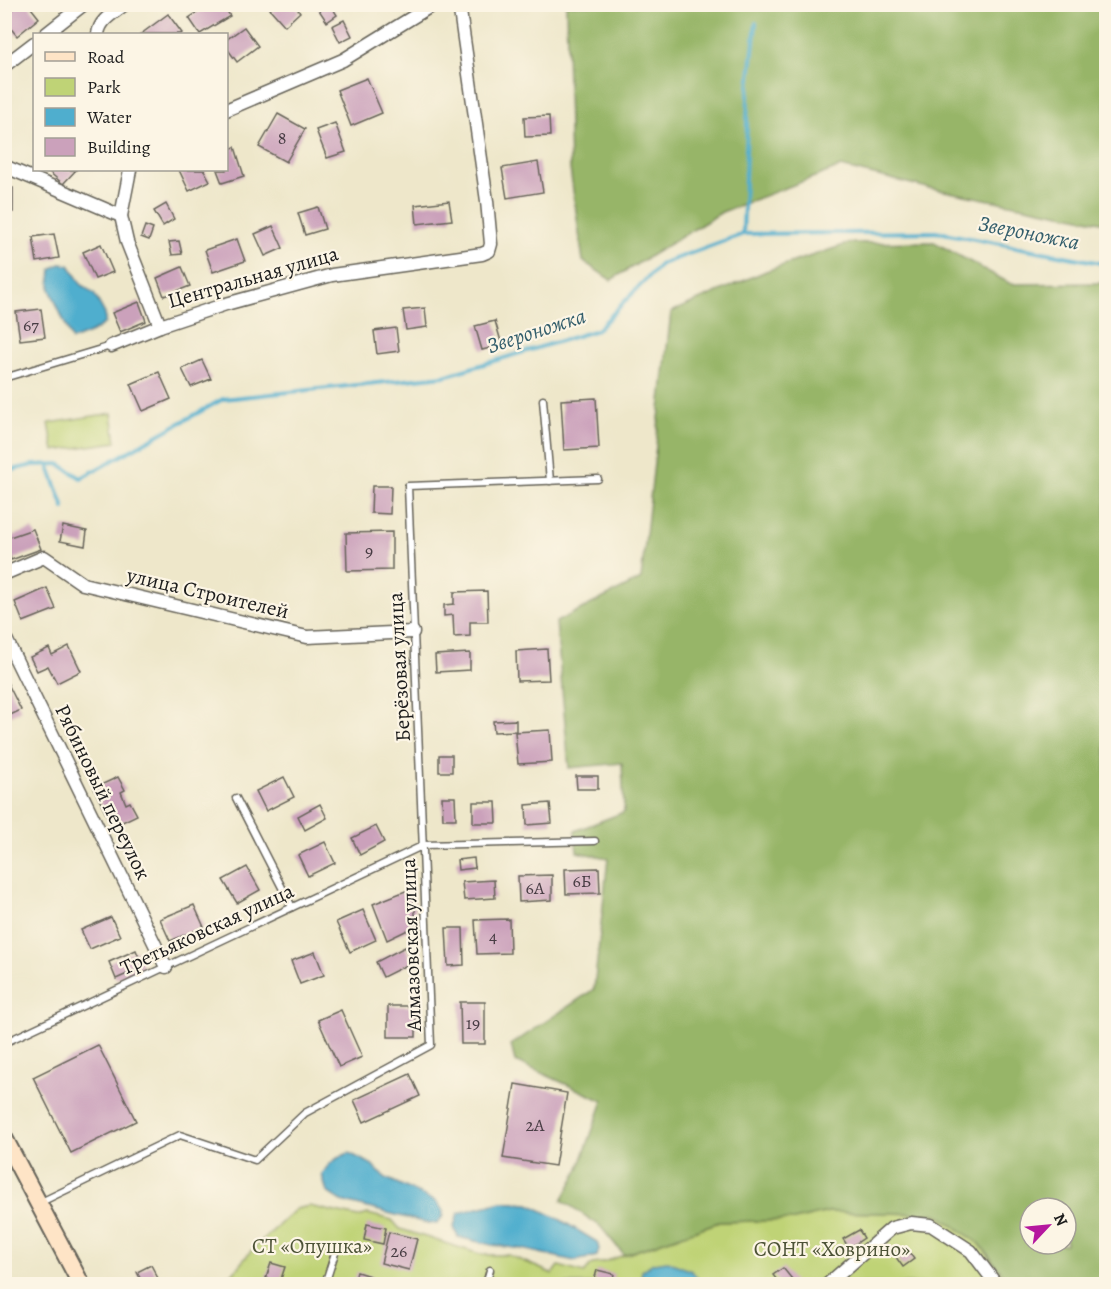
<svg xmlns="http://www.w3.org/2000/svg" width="1111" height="1289" viewBox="0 0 1111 1289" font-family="Alegreya,serif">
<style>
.green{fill:#bfd376;stroke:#6e7849;stroke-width:1.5}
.forest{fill:#97b567;stroke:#5a6842;stroke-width:1.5;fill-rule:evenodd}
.water{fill:#4faece;stroke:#366575;stroke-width:1.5}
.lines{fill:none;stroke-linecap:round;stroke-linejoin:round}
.stream{stroke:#4faece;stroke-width:4}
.building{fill:#cba1bb}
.lane-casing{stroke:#666359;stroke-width:9}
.street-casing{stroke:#666359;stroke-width:15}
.secondary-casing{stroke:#666359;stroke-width:20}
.lane{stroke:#fff;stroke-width:6}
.street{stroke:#fff;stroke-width:12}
.secondary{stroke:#fee4c6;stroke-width:16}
.labels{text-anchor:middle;stroke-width:4.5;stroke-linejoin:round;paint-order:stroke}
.number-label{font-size:18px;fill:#483d44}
.street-label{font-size:21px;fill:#1c1c1c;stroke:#fcf5e5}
.park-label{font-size:21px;fill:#4d5337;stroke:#fcf5e5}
.water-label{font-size:22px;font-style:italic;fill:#335e6c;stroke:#fcf5e5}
</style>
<rect width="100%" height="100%" fill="#fcf5e5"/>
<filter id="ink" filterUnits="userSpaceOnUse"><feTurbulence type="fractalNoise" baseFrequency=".0167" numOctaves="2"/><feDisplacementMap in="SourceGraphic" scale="12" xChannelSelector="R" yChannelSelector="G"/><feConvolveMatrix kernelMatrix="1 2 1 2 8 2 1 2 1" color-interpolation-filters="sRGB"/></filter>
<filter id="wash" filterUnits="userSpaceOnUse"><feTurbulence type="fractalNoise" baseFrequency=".008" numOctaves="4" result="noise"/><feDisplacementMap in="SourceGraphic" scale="24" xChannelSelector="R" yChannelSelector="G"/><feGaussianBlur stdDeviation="1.35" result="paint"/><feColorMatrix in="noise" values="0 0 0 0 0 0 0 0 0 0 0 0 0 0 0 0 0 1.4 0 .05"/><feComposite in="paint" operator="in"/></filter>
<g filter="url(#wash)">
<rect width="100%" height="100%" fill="#eee7ca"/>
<g class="green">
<path d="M 112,413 L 116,442 L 54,451 L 49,423 Z"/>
<path d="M 309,1206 L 358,1217 L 368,1214 L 392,1220 L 400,1229 L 483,1255 L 509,1255 L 553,1274 L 559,1266 L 584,1273 L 592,1264 L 601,1263 L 719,1222 L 794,1220 L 828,1212 L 937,1214 L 980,1244 L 1010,1284 L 224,1284 L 250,1252 L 296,1209 Z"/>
</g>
<g class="forest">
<path d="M 566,5 L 1106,5 L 1106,223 L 924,187 L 841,167 L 722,212 L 611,280 L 583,261 L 570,169 Z"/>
<path d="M 934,242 L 1011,284 L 1106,283 L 1106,1284 L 1010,1284 L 980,1244 L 937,1214 L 828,1212 L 794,1220 L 719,1222 L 624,1255 L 600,1226 L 562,1200 L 578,1171 L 603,1101 L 515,1061 L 511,1045 L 594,989 L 608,858 L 577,852 L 575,831 L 624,812 L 622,763 L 569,768 L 556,622 L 641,579 L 671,312 L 766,271 L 850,243 ZM 1030,1208 L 1066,1208 L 1066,1244 L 1030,1244 Z"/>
</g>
<g class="water">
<path d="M 60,264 L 69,265 L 81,284 L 94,294 L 105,314 L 105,323 L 92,332 L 72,340 L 50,289 L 51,270 Z"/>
<path d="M 349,1153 L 369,1163 L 386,1178 L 437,1202 L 443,1211 L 443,1216 L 437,1224 L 427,1223 L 341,1201 L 327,1192 L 322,1175 C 329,1162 336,1158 349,1153 Z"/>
<path d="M 502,1202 L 529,1204 L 559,1219 L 597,1242 L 599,1249 L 597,1256 L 575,1261 L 522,1249 L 492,1245 L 458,1237 L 454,1227 L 458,1213 Z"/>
<path d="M 667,1261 L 692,1271 L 699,1280 L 698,1284 L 640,1284 L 642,1271 L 653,1263 Z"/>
</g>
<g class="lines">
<g class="stream">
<path d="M 743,234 L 748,96 L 756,23"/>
<path d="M 48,464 L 64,508"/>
<path d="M 4,472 L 33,465 L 59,464 L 81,478 L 223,399 L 444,376 L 597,330 L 661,264 L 743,234 L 938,232 L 1106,264"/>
</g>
</g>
<g id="blocks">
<g class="building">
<path d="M 19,4 L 28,4 L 39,18 L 17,36 L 4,20 L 4,16 Z"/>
<path d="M 210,4 L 223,4 L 230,16 L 200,34 L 189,18 Z"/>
<path d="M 275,4 L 293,4 L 300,12 L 285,26 L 270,9 Z"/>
<path d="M 315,4 L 330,4 L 337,15 L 327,22 Z"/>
<path d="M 168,14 L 182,33 L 180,34 L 141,34 Z"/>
<path d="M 344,20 L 352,36 L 340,42 L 332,26 Z"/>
<path d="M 244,27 L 258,46 L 237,62 L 226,47 L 226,40 Z"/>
<path d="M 367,78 L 382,113 L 351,126 L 337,90 Z"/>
<path d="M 278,114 L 305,129 L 286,162 L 259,147 Z"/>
<path d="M 549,116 L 550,136 L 525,137 L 524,117 Z"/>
<path d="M 335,123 L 346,152 L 327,158 L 316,130 Z"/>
<path d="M 235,147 L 244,176 L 222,183 L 217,170 L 226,170 L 226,150 Z"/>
<path d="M 538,162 L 543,192 L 507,198 L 502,168 Z"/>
<path d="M 47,170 L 76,170 L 63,184 Z"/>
<path d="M 179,170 L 204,170 L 210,181 L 189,191 Z"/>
<rect x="4" y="188" width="9" height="24"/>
<path d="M 449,201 L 452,220 L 417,224 L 415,205 Z"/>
<path d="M 166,204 L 174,219 L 163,226 L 154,211 Z"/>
<path d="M 318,207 L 325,229 L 305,235 L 298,213 Z"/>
<path d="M 145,226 L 153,229 L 149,240 L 141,237 Z"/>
<path d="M 273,226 L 283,248 L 265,256 L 255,234 Z"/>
<path d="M 54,234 L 59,258 L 37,262 L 33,237 Z"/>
<path d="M 237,239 L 245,261 L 213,272 L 205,250 Z"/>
<path d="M 179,241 L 182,254 L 172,255 L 169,242 Z"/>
<path d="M 101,244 L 113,272 L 95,279 L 83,252 Z"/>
<path d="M 182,267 L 190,286 L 164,296 L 157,278 Z"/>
<path d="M 139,302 L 146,321 L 120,332 L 112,313 Z"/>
<path d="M 425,308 L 427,327 L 406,330 L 403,310 Z"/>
<path d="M 41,309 L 45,337 L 20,340 L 16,312 Z"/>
<path d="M 495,321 L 502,345 L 482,350 L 475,326 Z"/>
<path d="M 396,328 L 399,351 L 377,354 L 374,331 Z"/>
<path d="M 202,360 L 211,379 L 191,387 L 182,369 Z"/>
<path d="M 159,372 L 171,399 L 143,411 L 131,384 Z"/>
<path d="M 596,398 L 599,448 L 564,450 L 561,400 Z"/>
<path d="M 372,486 L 391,486 L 390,514 L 371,513 Z"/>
<path d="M 63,526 L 87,531 L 85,546 L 60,541 Z"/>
<path d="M 33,529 L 41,549 L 11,560 L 4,539 Z"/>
<path d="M 392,532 L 392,570 L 347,571 L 346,533 Z"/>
<path d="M 47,588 L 56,609 L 23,622 L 15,602 Z"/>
<path d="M 487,591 L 488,622 L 470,622 L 470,636 L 454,637 L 453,615 L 444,616 L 444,605 L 454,604 L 454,592 Z"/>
<path d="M 69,646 L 81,671 L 57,683 L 48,666 L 37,671 L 30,657 L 49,648 L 52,655 Z"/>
<path d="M 547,649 L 549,680 L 517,681 L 516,651 Z"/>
<path d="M 470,653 L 470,670 L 436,672 L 435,655 Z"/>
<path d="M 4,676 L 21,710 L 4,718 Z"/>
<path d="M 516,720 L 516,731 L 494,732 L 493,721 Z"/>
<path d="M 550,730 L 552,762 L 518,764 L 515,732 Z"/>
<rect x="439" y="755" width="13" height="17"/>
<path d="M 576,776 L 598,776 L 598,789 L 577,789 Z"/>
<path d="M 118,777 L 125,790 L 121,792 L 126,804 L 130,802 L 137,815 L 112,827 L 94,788 Z"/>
<path d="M 284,777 L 294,797 L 266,811 L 256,791 Z"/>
<path d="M 442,797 L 455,797 L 456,819 L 443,819 Z"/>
<path d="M 473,802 L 496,802 L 497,823 L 473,823 Z"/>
<path d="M 550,803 L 552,823 L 527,825 L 526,805 Z"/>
<path d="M 320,804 L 327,818 L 305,830 L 298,816 Z"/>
<path d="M 376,826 L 384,842 L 360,855 L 352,838 Z"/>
<path d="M 325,842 L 335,863 L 308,876 L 298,855 Z"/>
<path d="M 474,858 L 475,868 L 458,870 L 457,860 Z"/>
<path d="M 247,867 L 260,890 L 237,903 L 223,880 Z"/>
<path d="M 599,868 L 600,893 L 566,894 L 565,869 Z"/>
<path d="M 552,875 L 552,900 L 519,902 L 518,876 Z"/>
<path d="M 494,880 L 495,898 L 464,900 L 462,882 Z"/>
<path d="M 413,888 L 416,926 L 387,940 L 373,904 Z"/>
<path d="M 194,905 L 204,927 L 170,941 L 160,919 Z"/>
<path d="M 363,910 L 376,940 L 350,952 L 336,922 Z"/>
<path d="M 111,917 L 120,936 L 90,949 L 81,930 Z"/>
<path d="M 509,919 L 510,953 L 477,954 L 475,920 Z"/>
<path d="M 446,928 L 463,928 L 464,965 L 448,966 Z"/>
<path d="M 405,947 L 413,962 L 383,977 L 376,962 Z"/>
<path d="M 136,950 L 143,967 L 116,979 L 109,962 Z"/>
<path d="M 315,952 L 324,975 L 300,984 L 291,961 Z"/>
<path d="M 460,1002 L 485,1002 L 485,1044 L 461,1044 Z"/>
<rect x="388" y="1006" width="28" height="31"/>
<path d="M 341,1010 L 362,1057 L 339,1067 L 318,1020 Z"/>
<path d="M 98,1045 L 136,1121 L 71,1153 L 33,1077 Z"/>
<path d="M 410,1074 L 420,1096 L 364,1122 L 354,1100 Z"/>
<path d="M 515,1084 L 567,1093 L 555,1166 L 503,1158 Z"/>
<path d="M 367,1224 L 386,1228 L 383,1244 L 364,1240 Z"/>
<path d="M 859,1230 L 864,1238 L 849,1248 L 843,1239 Z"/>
<path d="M 389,1232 L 417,1239 L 409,1270 L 381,1263 Z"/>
<path d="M 906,1248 L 914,1259 L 903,1267 L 895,1256 Z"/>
<path d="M 271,1263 L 285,1267 L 280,1282 L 266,1278 Z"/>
<path d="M 151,1265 L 161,1284 L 143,1284 L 137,1272 Z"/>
<path d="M 783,1268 L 796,1284 L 780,1284 L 773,1275 Z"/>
<path d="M 597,1270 L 614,1274 L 612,1284 L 594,1281 Z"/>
<path d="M 357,1272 L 373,1277 L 370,1284 L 353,1284 Z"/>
</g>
</g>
</g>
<g filter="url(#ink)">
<use href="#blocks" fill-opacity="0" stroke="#666359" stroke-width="1.5"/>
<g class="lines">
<g class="lane-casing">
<g id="lane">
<path d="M 4,378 L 111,346"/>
<path d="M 543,400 L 550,481"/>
<path d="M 236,798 L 292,907"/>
<path d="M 4,1043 L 424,845 L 595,841"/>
<path d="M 39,1203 L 180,1135 L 255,1160 L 305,1113 L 431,1045 L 408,486 L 598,479"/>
<path d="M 325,1284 L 336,1250"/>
<path d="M 486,1284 L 490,1270"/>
</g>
</g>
<g class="street-casing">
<g id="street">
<path d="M 46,34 L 84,4"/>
<path d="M 98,34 C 100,19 114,13 125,4"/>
<path d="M 4,66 L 34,43"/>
<path d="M 226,110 L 343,60 L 434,4"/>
<path d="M 4,166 L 121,216"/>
<path d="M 130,170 L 121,216 L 127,242 L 160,326"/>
<path d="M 111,346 L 160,326 L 226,304 L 332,275 L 482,254 L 489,251 L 491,244 L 487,201 L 459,4"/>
<path d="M 4,574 L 44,557 L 83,584 L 307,637 L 413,632"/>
<path d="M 4,635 L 166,967"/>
<path d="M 828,1284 L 892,1228 L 911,1223 L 931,1225 L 971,1251 L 996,1284"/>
</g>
</g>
<g class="secondary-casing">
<path id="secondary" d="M 4,1138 L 81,1284"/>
</g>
<use href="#lane" class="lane"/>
<use href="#street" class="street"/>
<use href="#secondary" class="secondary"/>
</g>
</g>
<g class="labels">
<g class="number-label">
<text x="282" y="144">8</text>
<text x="31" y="331">67</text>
<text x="369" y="557">9</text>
<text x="582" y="887">6Б</text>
<text x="535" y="894">6А</text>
<text x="493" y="942">4</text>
<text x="473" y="1029">19</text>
<text x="535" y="1131">2А</text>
<text x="399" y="1257">26</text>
</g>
<g class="street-label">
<text transform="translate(253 277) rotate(-16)" y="7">Центральная улица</text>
<text transform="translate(208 593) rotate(13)" y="7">улица Строителей</text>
<text transform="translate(399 667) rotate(-93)" y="7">Берёзовая улица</text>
<text transform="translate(103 792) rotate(64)" y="7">Рябиновый переулок</text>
<text transform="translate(207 929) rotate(-25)" y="7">Третьяковская улица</text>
<text transform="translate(411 945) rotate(-92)" y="7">Алмазовская улица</text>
</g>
<g class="park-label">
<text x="312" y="1253">СТ «Опушка»</text>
<text x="832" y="1256">СОНТ «Ховрино»</text>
</g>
<g class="water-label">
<text transform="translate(1029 232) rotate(11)" y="8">Звероножка</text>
<text transform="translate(536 330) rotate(-18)" y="8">Звероножка</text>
</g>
</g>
<rect width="1111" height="1289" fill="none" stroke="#fcf5e5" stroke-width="24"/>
<rect x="33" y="33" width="195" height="138" fill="#fcf5e5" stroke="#a29e95" stroke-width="1.5"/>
<rect x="45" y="52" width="30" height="9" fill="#fee4c6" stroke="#a29e95" stroke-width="1.5"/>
<text x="87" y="63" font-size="18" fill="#1c1c1c">Road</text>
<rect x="45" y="78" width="30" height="18" fill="#bfd376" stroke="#a29e95" stroke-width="1.5"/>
<text x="87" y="93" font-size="18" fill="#1c1c1c">Park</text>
<rect x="45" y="108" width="30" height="18" fill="#4faece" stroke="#a29e95" stroke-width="1.5"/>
<text x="87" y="123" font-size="18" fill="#1c1c1c">Water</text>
<rect x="45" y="138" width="30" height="18" fill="#cba1bb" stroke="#a29e95" stroke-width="1.5"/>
<text x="87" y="153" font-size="18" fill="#1c1c1c">Building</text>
<g transform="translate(1048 1226) rotate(64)"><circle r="28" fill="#fcf5e5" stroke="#a29e95" stroke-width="1.5"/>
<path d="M0-4.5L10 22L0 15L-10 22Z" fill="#b5179e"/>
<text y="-9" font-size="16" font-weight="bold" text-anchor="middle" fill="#1c1c1c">N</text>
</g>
</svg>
